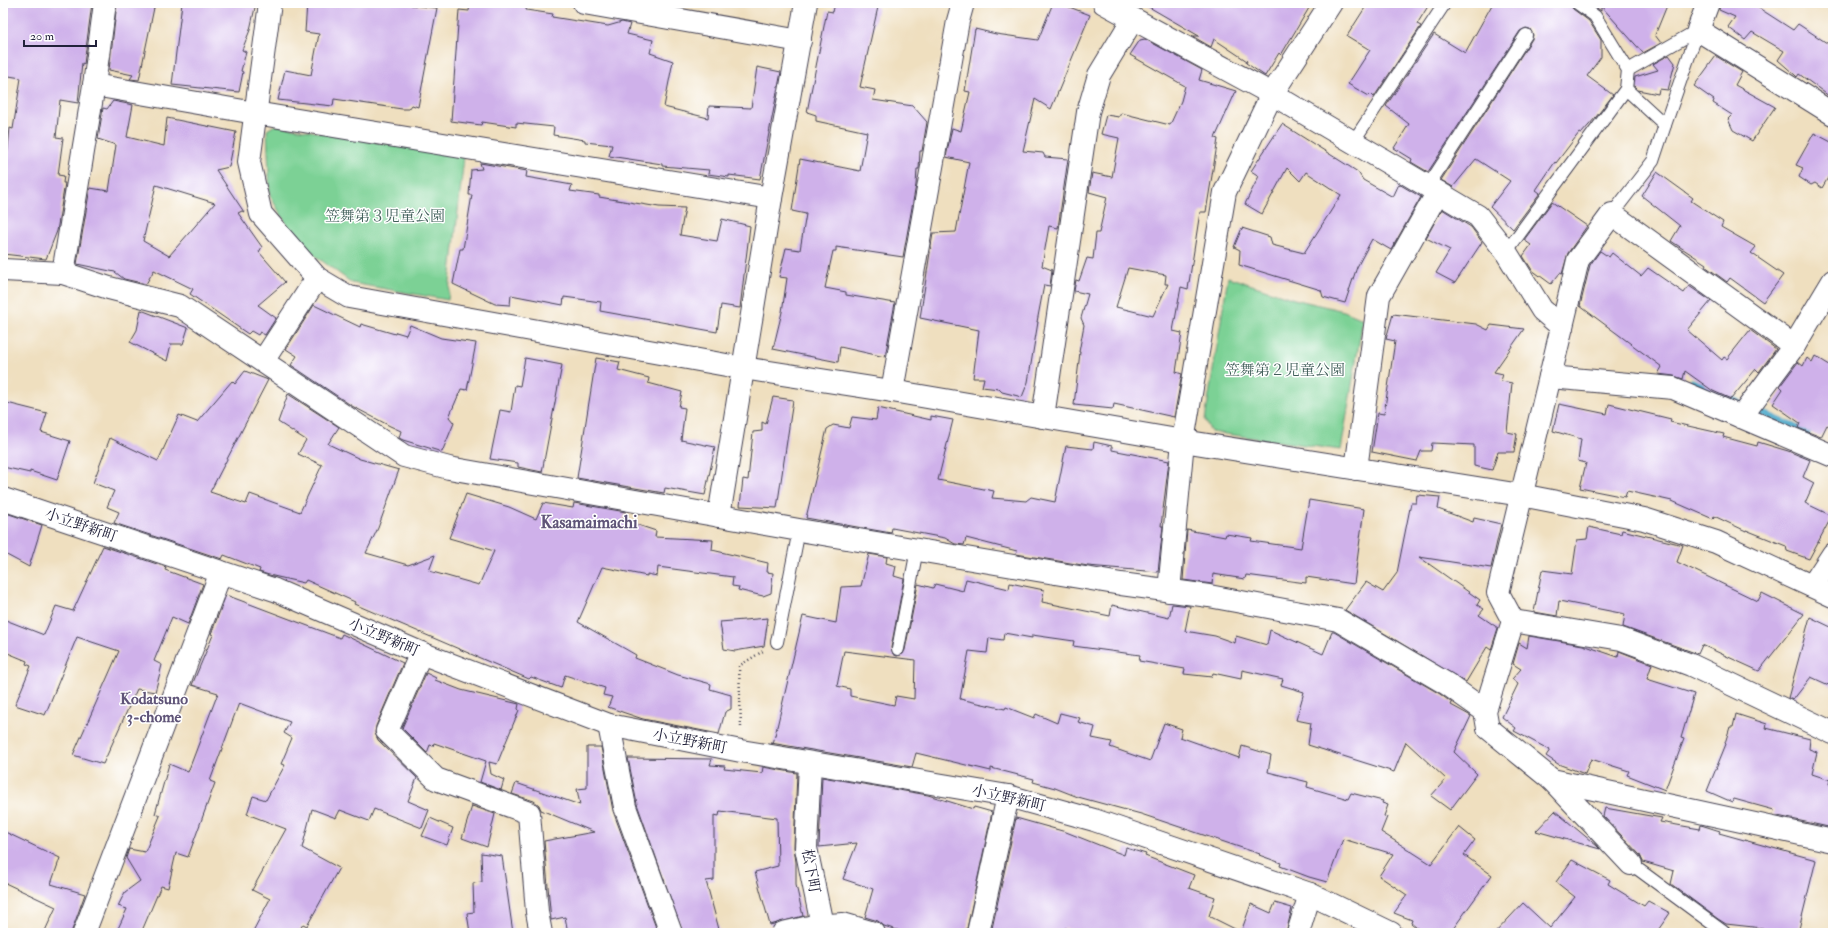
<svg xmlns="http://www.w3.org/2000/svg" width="1836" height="936" viewBox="0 0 1836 936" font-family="'IM FELL Double Pica','Noto Serif JP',serif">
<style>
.green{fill:#7bd195;stroke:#4e7a68}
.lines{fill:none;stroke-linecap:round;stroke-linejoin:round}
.stream{stroke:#4ca9ca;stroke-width:7}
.building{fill:#cfb1ea;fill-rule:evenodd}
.service-casing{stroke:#413e4f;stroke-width:14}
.minor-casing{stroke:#413e4f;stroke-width:24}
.path{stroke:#413e4f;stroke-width:2.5;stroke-dasharray:1 3;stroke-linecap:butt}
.service{stroke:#fff;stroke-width:12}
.minor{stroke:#fff;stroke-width:22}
.labels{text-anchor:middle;stroke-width:3;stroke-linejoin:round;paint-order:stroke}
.park-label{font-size:15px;fill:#415f5a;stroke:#fff}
.street-label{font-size:15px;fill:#22223b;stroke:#fff}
.neighbourhood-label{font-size:16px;font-weight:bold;fill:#5f5478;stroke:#fff}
.quarter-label{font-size:17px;font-weight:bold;fill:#5f5478;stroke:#fff}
</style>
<rect width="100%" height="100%" fill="#fff"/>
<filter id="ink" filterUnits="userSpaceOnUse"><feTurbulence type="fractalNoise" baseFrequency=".025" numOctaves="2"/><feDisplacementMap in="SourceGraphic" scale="8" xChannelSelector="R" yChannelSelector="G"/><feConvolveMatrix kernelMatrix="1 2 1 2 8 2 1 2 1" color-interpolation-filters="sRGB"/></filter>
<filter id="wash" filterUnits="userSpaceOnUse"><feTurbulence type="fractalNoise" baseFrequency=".012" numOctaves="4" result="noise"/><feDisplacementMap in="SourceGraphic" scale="16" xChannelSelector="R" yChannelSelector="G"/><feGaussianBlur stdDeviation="0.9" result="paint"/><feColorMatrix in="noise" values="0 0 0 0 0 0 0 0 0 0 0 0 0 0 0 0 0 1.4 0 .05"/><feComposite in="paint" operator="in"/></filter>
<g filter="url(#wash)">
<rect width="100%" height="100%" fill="#efdfbf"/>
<g class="green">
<path d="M 275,125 L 464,157 L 448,300 L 352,283 L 298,243 L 270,196 L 267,130 Z"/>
<path d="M 1228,277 L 1294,299 L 1344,311 L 1363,319 L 1341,450 L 1211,432 L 1205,420 Z"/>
</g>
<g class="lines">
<path class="stream" d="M 1692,382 L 1807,433"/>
</g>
<g id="blocks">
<g class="building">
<path d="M 3,3 L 92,3 L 84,64 L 82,63 L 78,103 L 60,100 L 56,137 L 63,138 L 58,175 L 64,176 L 63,183 L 65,183 L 57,231 L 46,259 L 3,254 L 3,196 L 10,128 L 13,129 L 21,78 L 3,75 Z"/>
<path d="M 117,3 L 155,3 L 139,80 L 130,79 L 133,75 L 109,70 Z"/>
<path d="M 182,3 L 256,3 L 250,30 L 242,50 L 246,52 L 241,71 L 243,72 L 239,92 L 172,85 Z"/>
<path d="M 307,3 L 411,3 L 411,5 L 437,8 L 418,107 L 412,105 L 409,109 L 402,109 L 334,99 L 333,106 L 278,100 L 285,70 L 311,75 L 319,34 L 305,32 Z"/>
<path d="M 470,3 L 527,3 L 526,10 L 553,14 L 552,17 L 608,26 L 622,22 L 630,24 L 627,34 L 653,40 L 650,53 L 673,61 L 664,107 L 708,118 L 709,106 L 751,108 L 757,67 L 781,72 L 760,179 L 729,175 L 729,177 L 708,174 L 709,170 L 662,166 L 662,164 L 609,156 L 612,145 L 585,142 L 585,140 L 553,135 L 554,127 L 516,123 L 516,127 L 482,122 L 481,125 L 451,121 L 459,10 L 469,11 Z"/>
<path d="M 835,3 L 857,3 L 878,7 L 860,87 L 875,90 L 873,100 L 913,106 L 927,122 L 922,151 L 920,151 L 919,169 L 917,169 L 916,185 L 903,257 L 836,247 L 836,251 L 833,251 L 825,288 L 846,292 L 846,295 L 895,303 L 885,357 L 840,347 L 838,362 L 773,349 L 782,312 L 787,278 L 779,277 L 786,248 L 800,250 L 806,214 L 792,211 L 800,159 L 860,171 L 867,132 L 816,121 L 816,115 L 807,112 L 827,11 L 833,12 Z"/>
<path d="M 1053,3 L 1059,3 L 1090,15 L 1051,109 L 1035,99 L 1023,151 L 1043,153 L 1045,157 L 1068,159 L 1058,228 L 1049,226 L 1042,266 L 1052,270 L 1050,286 L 1044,285 L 1037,322 L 1038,322 L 1028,382 L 1022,397 L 1002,392 L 999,389 L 982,387 L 984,378 L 973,378 L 979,330 L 920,318 L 933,233 L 956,232 L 969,162 L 946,157 L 952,128 L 961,131 L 970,92 L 965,91 L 975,29 L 996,34 L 1038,40 Z"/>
<path d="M 1142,3 L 1312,3 L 1281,55 L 1279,53 L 1265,76 L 1246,63 L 1247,61 L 1214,39 L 1211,47 L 1192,36 L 1199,36 Z"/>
<path d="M 1368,3 L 1430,3 L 1417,24 L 1421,26 L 1374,97 L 1371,94 L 1369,96 L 1348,84 L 1370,50 L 1347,36 Z"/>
<path d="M 1493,3 L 1570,3 L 1573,9 L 1589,21 L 1601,40 L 1601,57 L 1587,76 L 1613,95 L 1596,117 L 1581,134 L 1579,133 L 1556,163 L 1555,162 L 1536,190 L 1540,193 L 1513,229 L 1490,207 L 1510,181 L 1476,159 L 1453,187 L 1441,180 L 1532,39 L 1533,35 L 1530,29 L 1526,28 L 1520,31 L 1428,172 L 1411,162 L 1412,159 L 1394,148 L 1409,124 L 1386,106 L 1434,34 L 1465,53 Z"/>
<path d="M 1590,3 L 1668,3 L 1655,35 L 1661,43 L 1643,53 L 1601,6 L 1601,11 Z"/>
<path d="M 1720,3 L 1751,3 L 1793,30 L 1798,24 L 1833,47 L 1833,99 L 1799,74 L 1797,77 L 1795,75 L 1778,60 L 1784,51 L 1752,32 L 1745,40 L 1728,27 L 1735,17 L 1719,10 Z"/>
<path d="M 1145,39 L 1202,70 L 1199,80 L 1236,91 L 1215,138 L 1218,139 L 1206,212 L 1200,212 L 1188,289 L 1181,287 L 1173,331 L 1182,333 L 1176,372 L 1182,374 L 1174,417 L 1114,404 L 1113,409 L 1074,405 L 1080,352 L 1079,352 L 1084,325 L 1081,318 L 1088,294 L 1074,291 L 1076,280 L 1079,281 L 1087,258 L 1093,259 L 1096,233 L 1099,233 L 1107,197 L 1089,192 L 1092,173 L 1112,177 L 1119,138 L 1101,134 L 1106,115 L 1119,117 L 1121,113 L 1170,125 L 1181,101 L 1185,86 L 1130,55 L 1140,40 ZM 1128,268 L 1166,275 L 1165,284 L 1168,284 L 1153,316 L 1116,307 Z"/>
<path d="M 1669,55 L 1675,63 L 1668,90 L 1659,89 L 1658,94 L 1638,90 L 1634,86 L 1635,77 L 1658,70 L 1653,64 Z"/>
<path d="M 1716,56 L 1742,72 L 1735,85 L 1775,107 L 1752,141 L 1733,130 L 1728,119 L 1732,115 L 1713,103 L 1714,100 L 1694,86 Z"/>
<path d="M 113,101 L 133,105 L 127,137 L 164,146 L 167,118 L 236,132 L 229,167 L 216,170 L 244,212 L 242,211 L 238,213 L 262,247 L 259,252 L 285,282 L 258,305 L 276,318 L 265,335 L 260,332 L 258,335 L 251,331 L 248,334 L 190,294 L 193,289 L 154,270 L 146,284 L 124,279 L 115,272 L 77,264 L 90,188 L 109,191 L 116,145 L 98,139 L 103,108 L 107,109 ZM 156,185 L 215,203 L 169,256 L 143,241 Z"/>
<path d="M 1282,124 L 1358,172 L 1363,180 L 1393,197 L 1399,184 L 1421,197 L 1391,250 L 1372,239 L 1357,267 L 1345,303 L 1323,297 L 1321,290 L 1239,265 L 1240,250 L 1234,247 L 1242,228 L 1270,237 L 1272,245 L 1304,253 L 1341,195 L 1306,172 L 1300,181 L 1287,168 L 1262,214 L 1245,204 L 1259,176 L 1251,171 Z"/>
<path d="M 1814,133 L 1833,143 L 1833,169 L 1822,188 L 1815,183 L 1811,185 L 1799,177 L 1803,168 L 1796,165 Z"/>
<path d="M 480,163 L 527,171 L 526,177 L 572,185 L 570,191 L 599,195 L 599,197 L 659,207 L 685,208 L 680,235 L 717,241 L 722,219 L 750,226 L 740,308 L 721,305 L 717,332 L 600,311 L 601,302 L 564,297 L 563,305 L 511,295 L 510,305 L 495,304 L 453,284 L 460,249 L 463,249 L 472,195 L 469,195 L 471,170 L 482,169 Z"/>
<path d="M 1657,172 L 1693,198 L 1691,201 L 1723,222 L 1721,227 L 1756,247 L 1751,253 L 1783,275 L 1763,302 L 1730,278 L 1727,282 L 1705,266 L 1706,264 L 1671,241 L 1680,226 L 1642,196 Z"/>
<path d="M 1552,202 L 1587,226 L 1568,253 L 1562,274 L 1560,273 L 1551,284 L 1532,270 L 1523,256 L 1531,245 L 1524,240 Z"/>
<path d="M 1442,209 L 1471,227 L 1482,242 L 1455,283 L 1436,273 L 1450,250 L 1426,238 Z"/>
<path d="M 1600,251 L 1609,257 L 1612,253 L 1641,276 L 1648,268 L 1684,293 L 1689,286 L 1711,301 L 1687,330 L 1722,360 L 1724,357 L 1727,359 L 1750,330 L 1776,349 L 1759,372 L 1756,369 L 1731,399 L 1713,391 L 1685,371 L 1683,379 L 1674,376 L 1658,374 L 1662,367 L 1580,306 L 1590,265 Z"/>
<path d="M 314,305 L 360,327 L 361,324 L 395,334 L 396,332 L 406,335 L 410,325 L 441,338 L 476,343 L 467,390 L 461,389 L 449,417 L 454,423 L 442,452 L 403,440 L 399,438 L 401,431 L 390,426 L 352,406 L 291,365 L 297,356 L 286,349 Z"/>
<path d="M 141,310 L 188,328 L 183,344 L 171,344 L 167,361 L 130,342 L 137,330 Z"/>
<path d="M 1393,314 L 1476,324 L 1488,330 L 1491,325 L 1524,329 L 1494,372 L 1503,374 L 1501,381 L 1512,383 L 1507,432 L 1517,434 L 1514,452 L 1498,452 L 1492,470 L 1474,466 L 1474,445 L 1432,443 L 1431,451 L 1421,451 L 1417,461 L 1372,452 L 1378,413 L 1384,414 L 1395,341 L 1386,339 Z"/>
<path d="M 1815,356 L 1833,367 L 1833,428 L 1827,425 L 1821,437 L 1798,428 L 1800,423 L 1773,404 L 1783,389 L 1780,386 L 1798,362 L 1803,366 L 1807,358 L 1812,362 Z"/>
<path d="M 525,358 L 562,365 L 542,472 L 518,467 L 518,463 L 490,459 L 500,410 L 511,412 L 515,385 L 520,386 Z"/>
<path d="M 596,358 L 620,362 L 618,370 L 649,378 L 648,383 L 682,392 L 679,407 L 685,408 L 681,440 L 715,447 L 705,495 L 665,488 L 664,493 L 577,478 Z"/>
<path d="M 245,371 L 268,380 L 210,492 L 246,504 L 250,494 L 300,512 L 322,465 L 298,454 L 306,440 L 278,422 L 288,394 L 339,427 L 328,444 L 360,459 L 399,470 L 378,528 L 366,553 L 408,565 L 435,555 L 429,571 L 479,585 L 494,551 L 449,538 L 466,494 L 509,507 L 536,519 L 543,503 L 573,508 L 574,503 L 626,512 L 623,520 L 656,531 L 655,537 L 713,540 L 712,550 L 768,563 L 767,572 L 773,573 L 771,593 L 763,596 L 738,590 L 739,587 L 732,586 L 733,577 L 658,567 L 657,576 L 647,574 L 647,576 L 602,567 L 578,622 L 636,655 L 635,658 L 678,675 L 711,684 L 710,689 L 731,695 L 731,709 L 725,712 L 719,734 L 643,719 L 625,713 L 608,707 L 612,697 L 603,695 L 605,688 L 565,675 L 561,688 L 531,677 L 529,679 L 354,604 L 355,602 L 306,580 L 304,583 L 269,575 L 259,572 L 260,569 L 224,555 L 222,559 L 114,523 L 119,512 L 107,507 L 114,491 L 93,483 L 110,438 L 158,461 L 179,415 L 197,422 L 232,381 L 235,384 Z"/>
<path d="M 773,397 L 793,400 L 777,508 L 740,506 L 743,479 L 748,480 L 753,432 L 762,431 L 762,422 L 766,424 Z"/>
<path d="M 3,402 L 47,413 L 41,432 L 70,441 L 57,480 L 30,471 L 30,473 L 3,467 Z"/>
<path d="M 1559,404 L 1607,414 L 1609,404 L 1671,419 L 1670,422 L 1724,434 L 1723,437 L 1757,446 L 1758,442 L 1788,451 L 1810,460 L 1803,477 L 1814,483 L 1805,503 L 1832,516 L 1809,559 L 1787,551 L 1786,546 L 1746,530 L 1746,531 L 1714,516 L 1713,519 L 1672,501 L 1627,491 L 1625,497 L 1580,488 L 1586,463 L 1578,461 L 1581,439 L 1553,431 Z"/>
<path d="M 878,408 L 931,420 L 931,416 L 953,420 L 938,480 L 994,491 L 992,498 L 1026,501 L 1031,497 L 1055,502 L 1066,446 L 1093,449 L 1094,442 L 1112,446 L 1112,450 L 1169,461 L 1161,526 L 1163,526 L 1158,572 L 1088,566 L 1016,554 L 1017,551 L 966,538 L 964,545 L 955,544 L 945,538 L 892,528 L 891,533 L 806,518 L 827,429 L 833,425 L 849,428 L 852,417 L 876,420 Z"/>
<path d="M 1417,495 L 1440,497 L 1438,509 L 1473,522 L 1474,518 L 1501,524 L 1491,568 L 1419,557 L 1480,600 L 1477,605 L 1484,609 L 1479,615 L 1498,628 L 1491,650 L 1487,647 L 1466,682 L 1345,610 L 1366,582 L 1383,592 L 1397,573 L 1411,503 L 1416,503 Z"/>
<path d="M 1309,500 L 1364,509 L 1354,584 L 1306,577 L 1306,583 L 1246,575 L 1245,579 L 1213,574 L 1212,584 L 1183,580 L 1187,530 L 1225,537 L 1226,534 L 1252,538 L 1251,541 L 1301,548 Z"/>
<path d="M 3,512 L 42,525 L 29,567 L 3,553 Z"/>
<path d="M 1589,527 L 1621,534 L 1622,530 L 1683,545 L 1677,562 L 1758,601 L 1762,593 L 1804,614 L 1759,671 L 1702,645 L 1698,654 L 1623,627 L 1625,614 L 1559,601 L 1557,616 L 1534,612 L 1542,570 L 1572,574 L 1577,540 L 1587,539 Z"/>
<path d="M 103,546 L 166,567 L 165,570 L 203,584 L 188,624 L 172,617 L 154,661 L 162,665 L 155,692 L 137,689 L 103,764 L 73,755 L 119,651 L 77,637 L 45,715 L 15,705 L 31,666 L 26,664 L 27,661 L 3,651 L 3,619 L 44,635 L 56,606 L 73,611 Z"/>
<path d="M 869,554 L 887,557 L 886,563 L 896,566 L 894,576 L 904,579 L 891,648 L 893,654 L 897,656 L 903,654 L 905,650 L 918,584 L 933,588 L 935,584 L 963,591 L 966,579 L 1009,589 L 1010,583 L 1044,590 L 1042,602 L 1110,616 L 1112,605 L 1169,618 L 1172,604 L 1190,606 L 1185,631 L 1215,636 L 1235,643 L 1236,636 L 1267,645 L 1270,630 L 1323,654 L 1332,632 L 1334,632 L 1440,694 L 1452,703 L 1451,705 L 1471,716 L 1454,752 L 1477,774 L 1450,810 L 1431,796 L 1446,779 L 1406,742 L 1394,772 L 1308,745 L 1311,723 L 1296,720 L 1304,692 L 1281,685 L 1283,679 L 1242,670 L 1241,679 L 1213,673 L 1212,677 L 1184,674 L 1185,669 L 1139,661 L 1140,655 L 1073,646 L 1074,641 L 1032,635 L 1032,638 L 1004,633 L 1003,640 L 989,638 L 987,653 L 969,651 L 960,699 L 1005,709 L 1006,707 L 1034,718 L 1036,714 L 1057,723 L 1060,713 L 1080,718 L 1078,722 L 1095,727 L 1092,738 L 1112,742 L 1110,747 L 1150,761 L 1164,723 L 1182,729 L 1180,737 L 1239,758 L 1242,746 L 1271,755 L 1268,772 L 1308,782 L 1307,787 L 1348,799 L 1351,793 L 1383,801 L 1382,803 L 1388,805 L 1384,816 L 1387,817 L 1381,832 L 1431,864 L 1459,827 L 1475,840 L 1464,855 L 1492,875 L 1450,933 L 1423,933 L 1411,923 L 1412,920 L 1394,913 L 1407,895 L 1379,876 L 1393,854 L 1343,839 L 1327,882 L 1309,877 L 1280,866 L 1281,863 L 1259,855 L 1260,854 L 1141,814 L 1078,797 L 1055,788 L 1033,782 L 1034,779 L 991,768 L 991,771 L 916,753 L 912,767 L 771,743 L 773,744 L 803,616 L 836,623 L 841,587 L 861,586 ZM 844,651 L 915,660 L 914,699 L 896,696 L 894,705 L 850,696 L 850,689 L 837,686 Z"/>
<path d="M 226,595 L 340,638 L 342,634 L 403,663 L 376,726 L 375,733 L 378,740 L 417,778 L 408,801 L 429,810 L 422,828 L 374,809 L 369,821 L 340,810 L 336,818 L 312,809 L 302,848 L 339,868 L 307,926 L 303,924 L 298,933 L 252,933 L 270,899 L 252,890 L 286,829 L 247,814 L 253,796 L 266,800 L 285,765 L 281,764 L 292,738 L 284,733 L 290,722 L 239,703 L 210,781 L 215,783 L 188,857 L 176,853 L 168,888 L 161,886 L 141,933 L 116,933 L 127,909 L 118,906 L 125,892 L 140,881 L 126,858 L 129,849 L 145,852 L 160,816 L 155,814 L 169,764 L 188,772 L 218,693 L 192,685 L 213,635 L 211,634 Z"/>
<path d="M 1810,617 L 1833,628 L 1833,687 L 1811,677 L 1793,700 L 1788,698 Z"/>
<path d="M 768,618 L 764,646 L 735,651 L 724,649 L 720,622 Z"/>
<path d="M 1529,636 L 1583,645 L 1618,657 L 1619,651 L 1652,664 L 1647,679 L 1694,694 L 1681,738 L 1684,739 L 1665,790 L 1627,775 L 1629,771 L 1591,759 L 1585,774 L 1558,764 L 1546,756 L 1550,750 L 1514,731 L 1516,728 L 1502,717 L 1518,684 L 1512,679 L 1521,669 L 1513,664 L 1519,643 L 1527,648 Z"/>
<path d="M 426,673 L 436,678 L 435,680 L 461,690 L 519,704 L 518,709 L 519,710 L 497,764 L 489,762 L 491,774 L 504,780 L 501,790 L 480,782 L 486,761 L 434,743 L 433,746 L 430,745 L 427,753 L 402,728 Z"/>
<path d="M 1736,714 L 1767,724 L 1766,728 L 1810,739 L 1809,749 L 1817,752 L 1812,774 L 1830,780 L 1829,784 L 1833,786 L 1833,828 L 1773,815 L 1774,810 L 1734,799 L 1732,802 L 1707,791 L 1726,744 L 1725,743 L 1730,727 L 1733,727 Z"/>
<path d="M 587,747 L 601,747 L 613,811 L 658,933 L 568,933 L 565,917 L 551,920 L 544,841 L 594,832 L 541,810 L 539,805 L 534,801 L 512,794 L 516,783 L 580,805 L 577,789 L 587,788 Z"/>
<path d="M 628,758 L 712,759 L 710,765 L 725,766 L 724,769 L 762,773 L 763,767 L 797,773 L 794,847 L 796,862 L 796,885 L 803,916 L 770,925 L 755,872 L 778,866 L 777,818 L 720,811 L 719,816 L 714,815 L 714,880 L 706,881 L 720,933 L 683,933 L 637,804 Z"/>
<path d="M 822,777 L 928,795 L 973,809 L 974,807 L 992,812 L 966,933 L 907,933 L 884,926 L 878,921 L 865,917 L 873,889 L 843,879 L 857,843 L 819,847 Z"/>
<path d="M 472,806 L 495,814 L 487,847 L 462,838 Z"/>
<path d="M 1605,808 L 1662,818 L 1660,822 L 1700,829 L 1701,825 L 1720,831 L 1719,833 L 1816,860 L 1798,933 L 1762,933 L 1762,928 L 1726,924 L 1718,919 L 1671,884 L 1674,871 L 1643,862 L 1640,855 L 1603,816 Z"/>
<path d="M 1555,811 L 1597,846 L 1600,849 L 1536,831 Z"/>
<path d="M 430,818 L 453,828 L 447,845 L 422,836 Z"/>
<path d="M 1016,818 L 1066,832 L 1124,855 L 1126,848 L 1146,854 L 1145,856 L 1194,875 L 1189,888 L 1215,897 L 1209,916 L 1241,932 L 1251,904 L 1271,913 L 1275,903 L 1292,908 L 1286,933 L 1083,933 L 1065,928 L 1064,933 L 991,933 Z"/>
<path d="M 3,831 L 60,858 L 51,884 L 85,894 L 71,933 L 44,933 L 56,907 L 3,882 Z"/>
<path d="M 481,853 L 502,856 L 513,933 L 470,933 L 467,913 L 474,912 L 473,883 L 482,882 Z"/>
<path d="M 1572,860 L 1610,880 L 1608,884 L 1644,906 L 1648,901 L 1670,913 L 1656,933 L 1495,933 L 1523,903 L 1550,928 L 1575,897 L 1556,882 Z"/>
</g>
</g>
</g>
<g filter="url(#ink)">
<use href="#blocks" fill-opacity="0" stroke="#413e4f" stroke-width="1"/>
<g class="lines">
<g class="service-casing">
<g id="service">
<path d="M 1628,70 L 1698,30"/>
<path d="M 1665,125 L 1698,30"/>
<path d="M 1353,142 L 1445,3"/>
<path d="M 1428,186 L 1526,35"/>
<path d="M 1612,214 L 1653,161 L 1665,125 L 1626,89"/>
<path d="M 1506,252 L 1626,89 L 1628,70 L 1595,16 L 1577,3"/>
<path d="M 777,642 L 799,530"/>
<path d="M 898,649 L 917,549"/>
<path d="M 1631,864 L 1725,933"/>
</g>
</g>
<g class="minor-casing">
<g id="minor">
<path d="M 270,3 L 249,162 L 261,214 L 317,278 L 349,297 L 743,368 L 892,391 L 1183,441 L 1521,495 L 1644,519 L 1716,542 L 1833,596"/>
<path d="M 584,3 L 800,41"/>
<path d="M 1104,3 L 1272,94 L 1478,216 L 1506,252 L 1542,310 L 1562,327"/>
<path d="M 1708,3 L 1698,30 L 1833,114"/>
<path d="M 94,85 L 255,113 L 771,198"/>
<path d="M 3,270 L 63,273 L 109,288 L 180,306 L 404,456 L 449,468 L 799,530 L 1121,584 L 1209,596 L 1338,620 L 1447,684 L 1485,711"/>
<path d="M 63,273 L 94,85 L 105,3"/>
<path d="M 263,361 L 317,278"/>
<path d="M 1550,377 L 1673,388 L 1833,456"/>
<path d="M 892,391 L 958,21 L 963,3"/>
<path d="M 1043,417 L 1088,112 L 1099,75 L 1133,19"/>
<path d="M 1741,417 L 1794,346"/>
<path d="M 1356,469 L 1379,296 L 1438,192"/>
<path d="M 3,499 L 275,590 L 421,653 L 609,725 L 741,751 L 1008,796 L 1094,820 L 1310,894 L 1391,933"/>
<path d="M 719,516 L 771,198 L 806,3"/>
<path d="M 1812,586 L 1833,554"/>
<path d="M 1169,591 L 1183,441 L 1225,192 L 1272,94 L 1331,3"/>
<path d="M 1513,621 L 1621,639 L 1691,665 L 1833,733"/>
<path d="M 421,653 L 387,731 L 436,779 L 529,813 L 537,912 L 541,933"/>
<path d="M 609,725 L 625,807 L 671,933"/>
<path d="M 810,763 L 806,848 L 822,925"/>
<path d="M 1552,780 L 1833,841"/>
<path d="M 1631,864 L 1552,780 L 1488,728 L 1485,711 L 1513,621 L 1498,593 L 1578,260 L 1612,214 L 1794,346 L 1833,281"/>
<path d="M 84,933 L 221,572"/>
<path d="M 783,933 L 814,926 L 843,924 L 874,933"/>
<path d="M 978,933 L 1008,796"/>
<path d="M 1298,933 L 1310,894"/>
</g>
</g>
<path class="path" d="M 741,727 L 739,666 L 763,651"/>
<use href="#service" class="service"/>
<use href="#minor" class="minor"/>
</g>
</g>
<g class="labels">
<g class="park-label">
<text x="385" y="221">笠舞第３児童公園</text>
<text x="1285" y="375">笠舞第２児童公園</text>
</g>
<g class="street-label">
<text transform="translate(81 525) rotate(19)" y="5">小立野新町</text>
<text transform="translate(384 637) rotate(23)" y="5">小立野新町</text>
<text transform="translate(690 741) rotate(11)" y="5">小立野新町</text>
<text transform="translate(1009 798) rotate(13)" y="5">小立野新町</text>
<text transform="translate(811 871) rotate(80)" y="5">松下町</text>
</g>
<g class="neighbourhood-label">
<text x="154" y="704">Kodatsuno<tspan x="154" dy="18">3-chome</tspan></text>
</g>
<g class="quarter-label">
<text x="589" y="528">Kasamaimachi</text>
</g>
</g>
<rect width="1836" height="936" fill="none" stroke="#fff" stroke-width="16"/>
<path d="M24 40v6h72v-6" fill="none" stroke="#22223b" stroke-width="2"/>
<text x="30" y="40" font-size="12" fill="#22223b" stroke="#ffffff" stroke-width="3" paint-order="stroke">20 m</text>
</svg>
